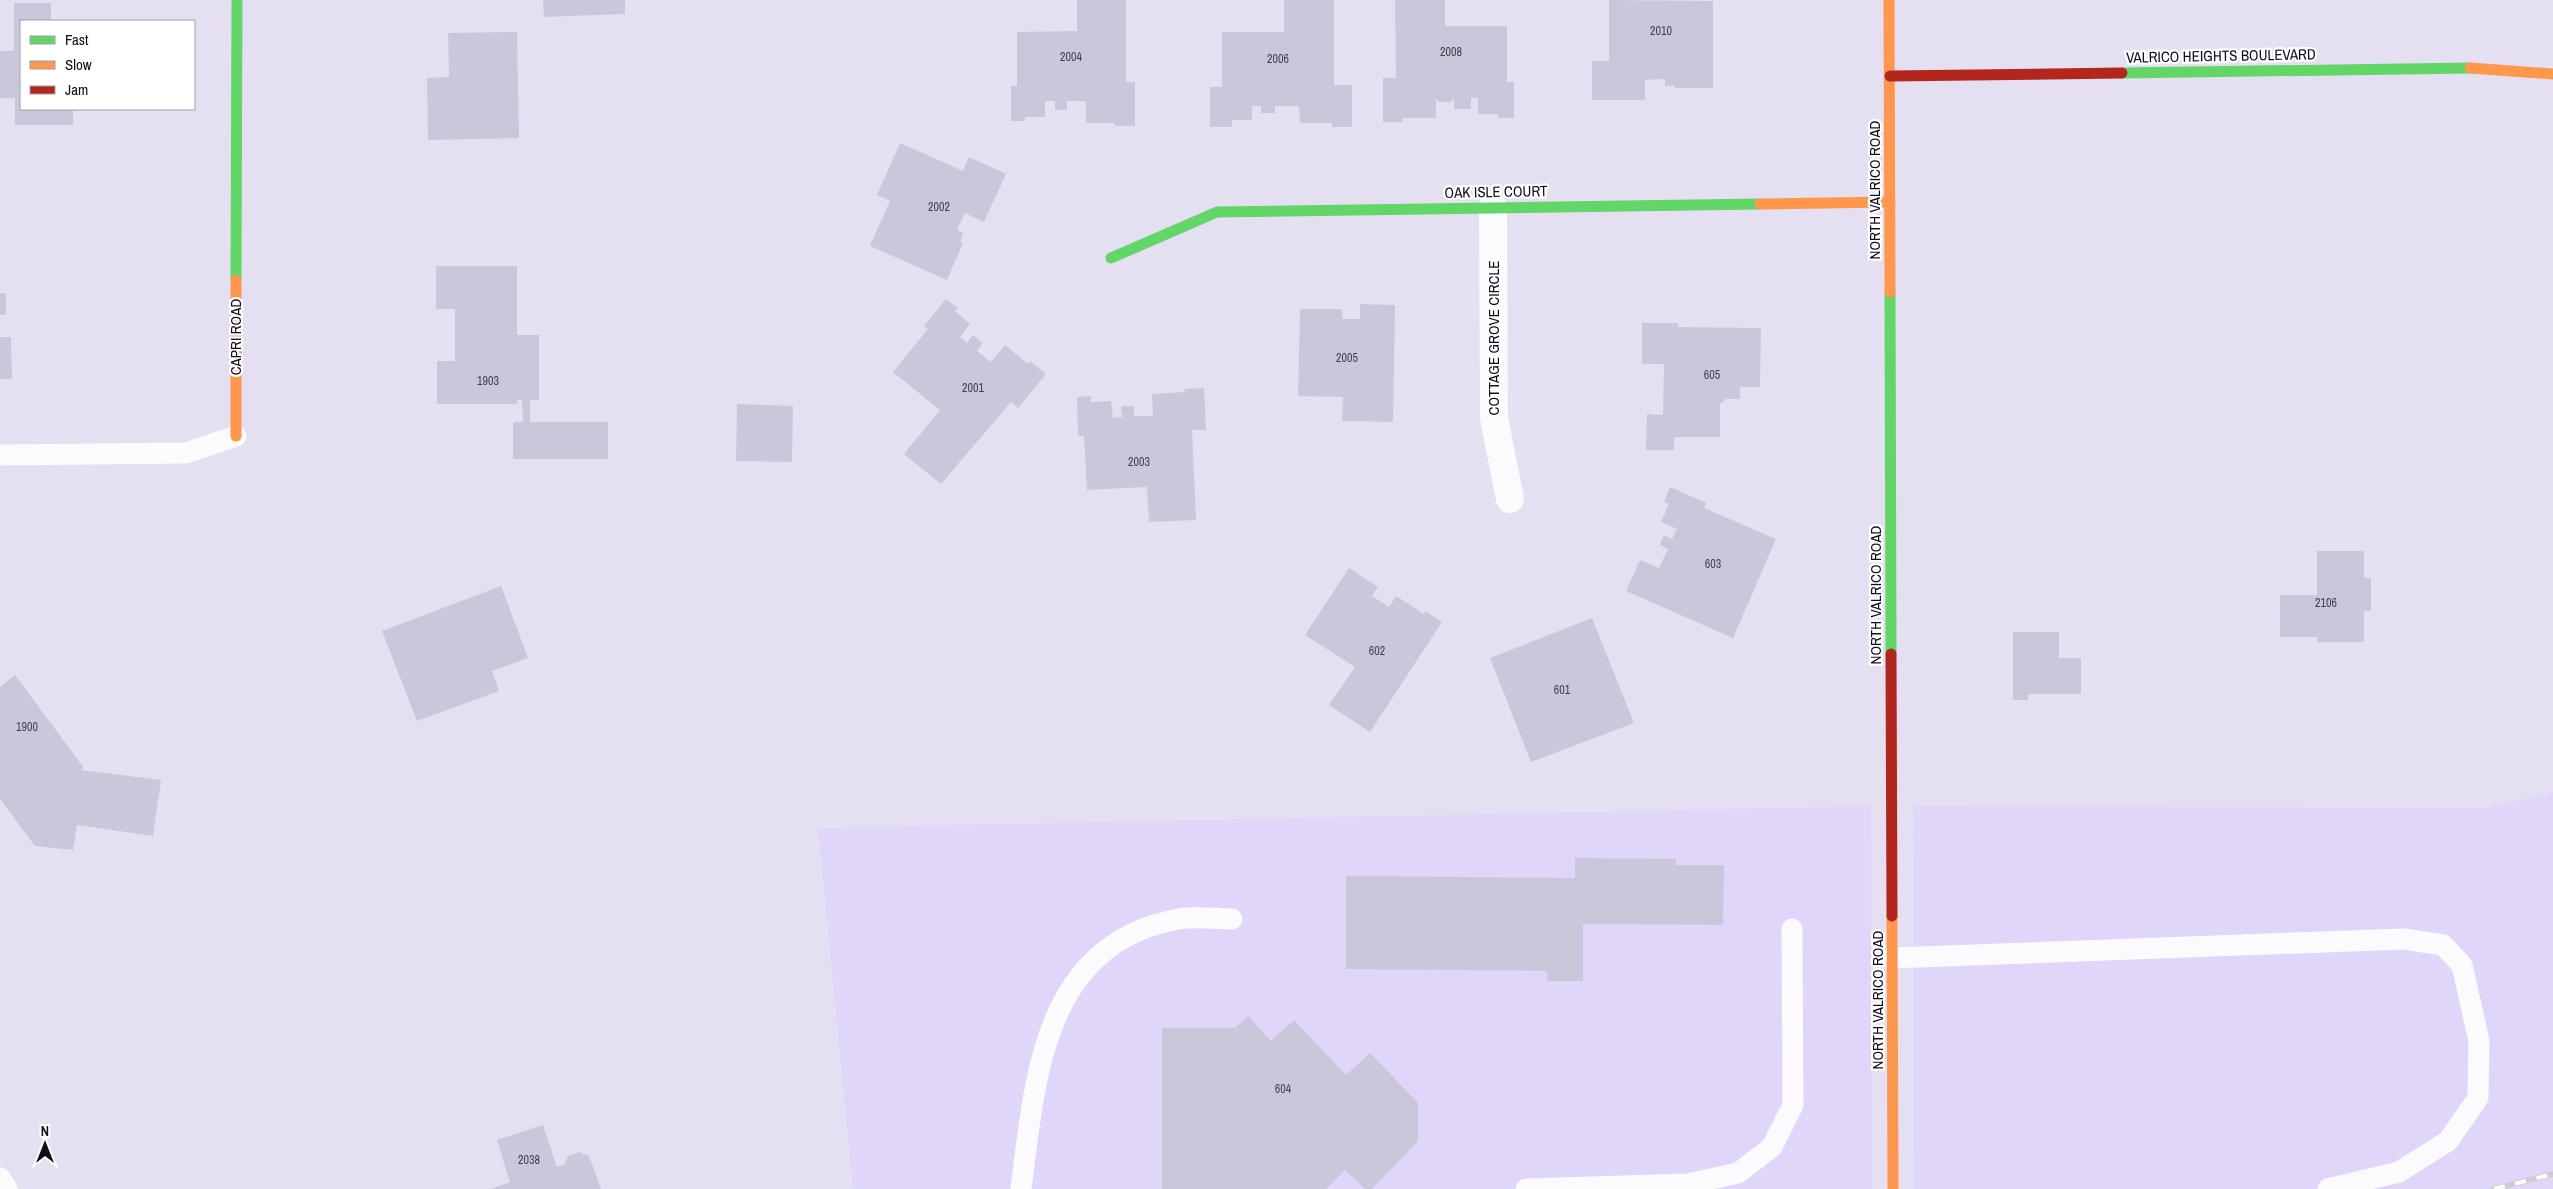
<svg xmlns="http://www.w3.org/2000/svg" width="2553" height="1189" viewBox="0 0 2553 1189" font-family="'Archivo Narrow',sans-serif">
<style>
.built{fill:#e0d6f9}
.building{fill:#c9c8da}
.lines{fill:none;stroke-linecap:round;stroke-linejoin:round}
.lane{stroke:#fbfafd;stroke-width:21}
.street{stroke:#fbfafd;stroke-width:28}
.fast{stroke:#63d668;stroke-width:11}
.slow{stroke:#ff974d;stroke-width:11}
.jam{stroke:#b3261e;stroke-width:11}
.rail-casing{stroke:#ceccd3;stroke-width:5.5}
.rail{stroke:#fff;stroke-width:4;stroke-dasharray:11;stroke-linecap:butt}
.labels{text-anchor:middle;stroke-width:4.5;stroke-linejoin:round;paint-order:stroke}
.number-label{font-size:12px;fill:#433e4f}
.street-label{font-size:15px;fill:#120c1d;stroke:#fff}
</style>
<rect width="100%" height="100%" fill="#e4e0f2"/>
<g class="built">
<path d="M 2553,792 L 2553,1189 L 1914,1189 L 1913,806 L 2487,808 Z"/>
<path d="M 1871,806 L 1872,1189 L 853,1189 L 818,828 Z"/>
</g>
<g class="building">
<path d="M 543,0 L 625,0 L 625,14 L 544,17 Z"/>
<path d="M 1077,0 L 1126,0 L 1126,82 L 1135,82 L 1135,126 L 1115,126 L 1115,123 L 1086,123 L 1086,101 L 1067,101 L 1067,110 L 1055,110 L 1055,101 L 1045,101 L 1045,117 L 1025,117 L 1025,121 L 1011,121 L 1011,86 L 1017,86 L 1017,32 L 1077,31 Z"/>
<path d="M 1284,0 L 1334,0 L 1334,85 L 1352,85 L 1352,127 L 1332,127 L 1332,123 L 1300,123 L 1299,106 L 1275,106 L 1275,113 L 1261,113 L 1261,106 L 1252,106 L 1252,120 L 1232,120 L 1232,127 L 1210,127 L 1210,87 L 1222,87 L 1222,32 L 1284,32 Z"/>
<path d="M 1395,0 L 1445,0 L 1445,26 L 1507,26 L 1507,82 L 1514,82 L 1514,118 L 1498,118 L 1498,114 L 1478,114 L 1478,98 L 1471,98 L 1471,109 L 1454,109 L 1454,98 L 1451,102 L 1439,102 L 1436,98 L 1436,118 L 1403,118 L 1403,122 L 1383,122 L 1383,78 L 1396,78 Z"/>
<path d="M 1609,0 L 1713,1 L 1713,88 L 1675,88 L 1675,86 L 1665,86 L 1665,79 L 1645,80 L 1645,100 L 1592,100 L 1592,61 L 1609,61 Z"/>
<path d="M 14,3 L 51,3 L 51,21 L 21,21 L 21,109 L 73,109 L 73,125 L 15,125 L 15,98 L 0,98 L 0,51 L 14,51 Z"/>
<path d="M 517,32 L 519,138 L 428,140 L 427,78 L 449,77 L 448,33 Z"/>
<path d="M 900,143 L 963,171 L 969,157 L 1006,174 L 984,222 L 965,213 L 957,230 L 963,233 L 960,242 L 963,243 L 947,280 L 870,246 L 890,201 L 877,195 Z"/>
<path d="M 436,266 L 517,266 L 517,335 L 539,335 L 539,400 L 530,400 L 530,422 L 608,422 L 608,459 L 513,459 L 513,422 L 523,422 L 522,400 L 517,400 L 517,404 L 437,404 L 437,361 L 455,361 L 455,309 L 436,309 Z"/>
<rect x="0" y="293" width="6" height="22"/>
<path d="M 946,299 L 958,308 L 955,311 L 970,324 L 960,337 L 967,343 L 973,335 L 983,343 L 977,351 L 991,362 L 1005,345 L 1028,364 L 1030,361 L 1046,374 L 1018,408 L 1011,402 L 941,484 L 904,454 L 940,410 L 893,372 L 928,329 L 924,326 Z"/>
<path d="M 1360,304 L 1395,305 L 1393,422 L 1342,421 L 1343,397 L 1298,396 L 1300,309 L 1342,309 L 1342,319 L 1360,319 Z"/>
<path d="M 1642,323 L 1678,323 L 1678,327 L 1761,328 L 1760,387 L 1740,387 L 1740,399 L 1726,399 L 1720,404 L 1720,437 L 1674,437 L 1674,450 L 1646,450 L 1647,414 L 1663,415 L 1664,364 L 1642,364 Z"/>
<path d="M 0,337 L 11,337 L 12,379 L 0,379 Z"/>
<path d="M 1204,388 L 1206,430 L 1192,430 L 1196,520 L 1149,522 L 1147,487 L 1087,490 L 1084,436 L 1078,436 L 1077,397 L 1091,396 L 1091,402 L 1111,401 L 1113,418 L 1122,417 L 1121,406 L 1134,406 L 1134,416 L 1153,416 L 1152,394 L 1185,392 L 1184,389 Z"/>
<path d="M 737,404 L 793,406 L 792,462 L 736,461 Z"/>
<path d="M 1670,487 L 1706,503 L 1704,508 L 1776,539 L 1733,638 L 1626,591 L 1640,560 L 1659,568 L 1668,549 L 1660,545 L 1664,535 L 1672,539 L 1677,529 L 1661,522 L 1669,504 L 1664,502 Z"/>
<path d="M 2317,551 L 2364,551 L 2364,578 L 2371,578 L 2371,611 L 2364,611 L 2364,642 L 2317,642 L 2317,637 L 2280,637 L 2280,595 L 2317,595 Z"/>
<path d="M 1349,568 L 1378,587 L 1372,596 L 1389,607 L 1396,596 L 1424,614 L 1425,611 L 1442,622 L 1370,732 L 1329,705 L 1355,667 L 1305,635 Z"/>
<path d="M 501,586 L 528,658 L 492,671 L 499,691 L 417,721 L 382,631 Z"/>
<path d="M 1592,618 L 1634,723 L 1531,762 L 1490,658 Z"/>
<path d="M 2013,632 L 2059,632 L 2059,658 L 2081,658 L 2081,694 L 2028,694 L 2028,700 L 2013,700 Z"/>
<path d="M 15,675 L 84,768 L 81,770 L 161,780 L 153,836 L 77,825 L 73,850 L 35,846 L 0,799 L 0,687 Z"/>
<path d="M 1575,858 L 1676,859 L 1676,865 L 1724,865 L 1723,925 L 1583,924 L 1583,981 L 1547,981 L 1547,971 L 1346,969 L 1346,876 L 1575,878 Z"/>
<path d="M 1248,1016 L 1271,1041 L 1294,1020 L 1346,1075 L 1370,1053 L 1418,1103 L 1418,1141 L 1372,1189 L 1365,1189 L 1345,1170 L 1326,1189 L 1162,1189 L 1162,1028 L 1235,1028 Z"/>
<path d="M 543,1125 L 557,1167 L 565,1164 L 568,1156 L 579,1152 L 589,1156 L 601,1189 L 491,1189 L 510,1182 L 497,1140 Z"/>
</g>
<g class="lines">
<g class="lane">
<path d="M 0,455 L 186,453 L 236,436"/>
<path d="M 1892,958 L 2404,939 L 2443,945 L 2462,965 L 2479,1041 L 2478,1098 L 2448,1141 L 2399,1172 L 2328,1189"/>
<path d="M 0,1178 L 7,1189"/>
<path d="M 1021,1189 C 1035,1078 1043,943 1179,919 C 1195,916 1215,919 1232,919"/>
<path d="M 1526,1189 L 1688,1184 L 1738,1173 L 1772,1147 L 1793,1105 L 1792,929"/>
</g>
<path class="street" d="M 1493,207 L 1494,418 L 1510,499"/>
<g class="fast">
<path d="M 2122,73 L 2470,68"/>
<path d="M 1111,258 L 1217,212 L 1760,204"/>
<path d="M 236,280 L 237,0"/>
<path d="M 1890,292 L 1891,654"/>
</g>
<g class="slow">
<path d="M 1889,0 L 1890,292"/>
<path d="M 2470,68 L 2553,74"/>
<path d="M 1760,204 L 1890,202"/>
<path d="M 236,436 L 236,280"/>
<path d="M 1892,916 L 1893,1189"/>
</g>
<g class="jam">
<path d="M 1890,76 L 2122,73"/>
<path d="M 1891,654 L 1892,916"/>
</g>
<g class="rail-casing">
<path id="rail" d="M 2494,1189 L 2553,1174"/>
</g>
<use href="#rail" class="rail"/>
</g>
<g class="labels">
<g class="number-label">
<text x="1661" y="35">2010</text>
<text x="1451" y="56">2008</text>
<text x="1071" y="61">2004</text>
<text x="1278" y="63">2006</text>
<text x="939" y="211">2002</text>
<text x="1347" y="362">2005</text>
<text x="1712" y="379">605</text>
<text x="488" y="385">1903</text>
<text x="973" y="392">2001</text>
<text x="1139" y="466">2003</text>
<text x="1713" y="568">603</text>
<text x="2326" y="607">2106</text>
<text x="1377" y="655">602</text>
<text x="1562" y="694">601</text>
<text x="27" y="731">1900</text>
<text x="1283" y="1093">604</text>
<text x="529" y="1164">2038</text>
</g>
<g class="street-label">
<text transform="translate(2221 56) rotate(-1)" y="5">VALRICO HEIGHTS BOULEVARD</text>
<text transform="translate(1875 190) rotate(-90)" y="5">NORTH VALRICO ROAD</text>
<text transform="translate(1496 192) rotate(-1)" y="5">OAK ISLE COURT</text>
<text transform="translate(236 337) rotate(-90)" y="5">CAPRI ROAD</text>
<text transform="translate(1494 338) rotate(-90)" y="5">COTTAGE GROVE CIRCLE</text>
<text transform="translate(1876 595) rotate(-90)" y="5">NORTH VALRICO ROAD</text>
<text transform="translate(1878 1000) rotate(-90)" y="5">NORTH VALRICO ROAD</text>
</g>
</g>
<rect x="20" y="20" width="175" height="90" fill="#ffffff" stroke="#a09ea5"/>
<rect x="30" y="36" width="25" height="8" fill="#63d668" stroke="#a09ea5"/>
<text x="65" y="45" font-size="15" fill="#120c1d">Fast</text>
<rect x="30" y="61" width="25" height="8" fill="#ff974d" stroke="#a09ea5"/>
<text x="65" y="70" font-size="15" fill="#120c1d">Slow</text>
<rect x="30" y="86" width="25" height="8" fill="#b3261e" stroke="#a09ea5"/>
<text x="65" y="95" font-size="15" fill="#120c1d">Jam</text>
<g transform="translate(45 1144)" stroke="#ffffff" stroke-width="4" paint-order="stroke">
<path d="M0-4L9 19L0 12L-9 19Z" fill="#120c1d"/>
<text y="-8" font-size="14" font-weight="bold" text-anchor="middle" fill="#120c1d">N</text>
</g>
</svg>
